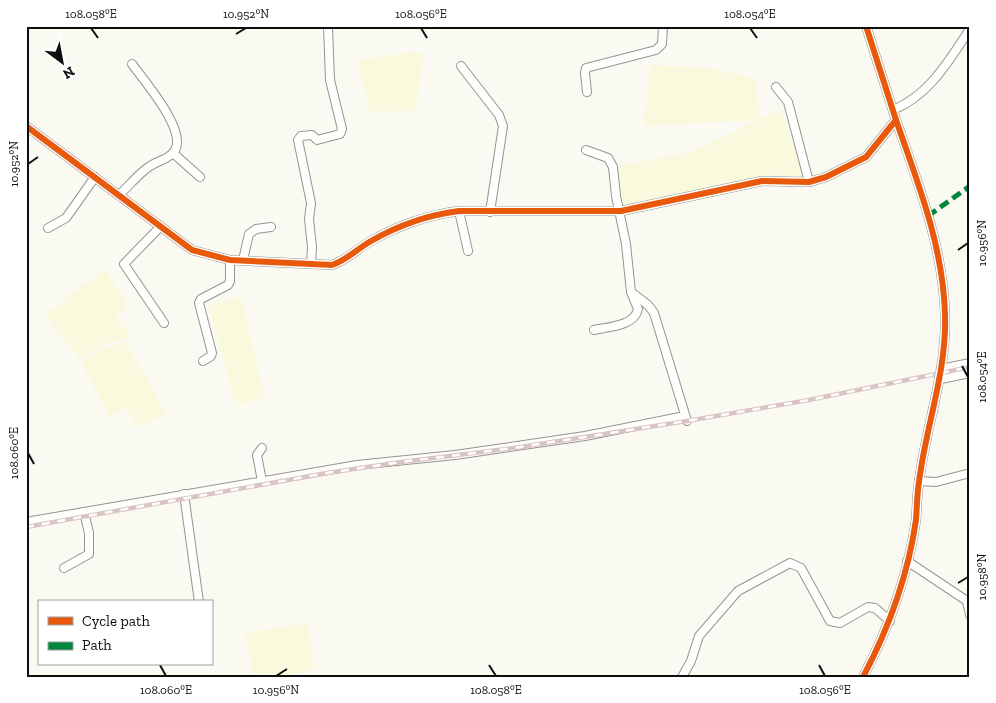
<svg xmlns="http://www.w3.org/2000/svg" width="996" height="703" viewBox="0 0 996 703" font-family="'Zilla Slab',serif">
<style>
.farmland{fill:#f9f9dd}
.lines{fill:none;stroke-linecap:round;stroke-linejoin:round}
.minor-casing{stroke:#959491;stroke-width:10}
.minor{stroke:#fefefd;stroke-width:8}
.rail-casing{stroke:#d9c4c2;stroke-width:4.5}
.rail{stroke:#fff;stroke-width:2.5;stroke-dasharray:8;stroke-linecap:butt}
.quiet{stroke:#00873e;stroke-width:5;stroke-dasharray:10 5;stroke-linecap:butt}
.cycleway-casing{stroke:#fff;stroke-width:9}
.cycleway{stroke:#e8590c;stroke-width:6}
.ticks{fill:none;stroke:#0e0e0e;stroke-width:2}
.neatline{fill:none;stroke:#0e0e0e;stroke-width:2}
.ticks-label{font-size:12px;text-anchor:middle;fill:#0e0e0e}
</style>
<rect width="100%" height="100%" fill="#fbfaf2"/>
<g class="farmland">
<path d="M 418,51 L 423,57 L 416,111 L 370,112 L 358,60 Z"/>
<path d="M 651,65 L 717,69 L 755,79 L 760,119 L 781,109 L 805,177 L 768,175 L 619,207 L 613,167 L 692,152 L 758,120 L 643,126 Z"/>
<path d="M 104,269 L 128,304 L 116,317 L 132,336 L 102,345 L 79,359 L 45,315 Z"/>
<path d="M 241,297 L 265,397 L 236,405 L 208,305 Z"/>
<path d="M 126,342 L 167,415 L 137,427 L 126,408 L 109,417 L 81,362 L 102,348 Z"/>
<path d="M 308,623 L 314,669 L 282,677 L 254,677 L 244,633 Z"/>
</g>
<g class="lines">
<g class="minor-casing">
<g id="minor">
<path d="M 461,66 L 499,115 L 503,126 L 490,212"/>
<path d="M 776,87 L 788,102 L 809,182"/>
<path d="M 587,92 L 585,73 L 586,68 L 656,50 L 662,44 L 663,26"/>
<path d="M 893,110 C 930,95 949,60 970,29"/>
<path d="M 26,126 L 192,250 L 230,260 L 332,265 C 347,260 357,249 371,241 C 399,225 427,215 459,211 L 621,211 L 762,181 L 809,182 L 826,177 L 866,157 L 896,120"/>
<path d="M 586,150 L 608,158 L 613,167 L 616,196 L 626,244 L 631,292 L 648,305 L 654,313 L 687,421"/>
<path d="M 173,153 L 200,177"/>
<path d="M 119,195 C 129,186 138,174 150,166 C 158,161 166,160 173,153 C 191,134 144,81 132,64"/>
<path d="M 459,211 L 468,251"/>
<path d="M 160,227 L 124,264 L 164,323"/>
<path d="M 48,228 L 66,218 L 95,177"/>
<path d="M 243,260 L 249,234 L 256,229 L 271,227"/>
<path d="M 311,264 L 312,247 L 309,219 L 311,203 L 298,140 L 301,136 L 312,135 L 317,140 L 340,134 L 342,129 L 330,80 L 328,26"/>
<path d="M 594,330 C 608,327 635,326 638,309 L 631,292"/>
<path d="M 203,361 L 211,356 L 212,353 L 199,303 L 201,299 L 228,285 L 230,281 L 230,260"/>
<path d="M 941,369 L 970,363"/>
<path d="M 941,379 L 970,373"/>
<path d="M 262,448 L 257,455 L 262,481"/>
<path d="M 919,481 L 936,482 L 970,473"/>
<path d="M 184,494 L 199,602"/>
<path d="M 26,522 L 357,465 L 455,455 L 585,436 L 685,416"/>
<path d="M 907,561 L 970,603"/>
<path d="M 64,568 L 89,554 L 89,533 L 84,512"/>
<path d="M 967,601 L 970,615"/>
<path d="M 682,677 L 691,661 L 699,636 L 738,591 L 790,563 L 801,568 L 830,621 L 840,623 L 868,607 L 875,608 L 890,621"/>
<path d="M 863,677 C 889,628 908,575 916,520 C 917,507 917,494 919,482 C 926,425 947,372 945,314 C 943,246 918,183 896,120 C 886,89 876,57 866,26"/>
</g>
</g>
<use href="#minor" class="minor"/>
<g class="rail-casing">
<path id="rail" d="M 26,527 L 327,473 L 401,462 L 514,448 L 687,421 L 809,400 L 970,367"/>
</g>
<use href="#rail" class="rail"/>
<path class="quiet" d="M 928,216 L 970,186"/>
<g class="cycleway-casing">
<g id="cycleway">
<path d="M 26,126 L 192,250 L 230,260 L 332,265 C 347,260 357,249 371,241 C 399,225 427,215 459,211 L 621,211 L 762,181 L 809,182 L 826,177 L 866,157 L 896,120"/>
<path d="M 863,677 C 889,628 908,575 916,520 C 917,507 917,494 919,482 C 926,425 947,372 945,314 C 943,246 918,183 896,120 C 886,89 876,57 866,26"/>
</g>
</g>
<use href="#cycleway" class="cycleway"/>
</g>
<path class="ticks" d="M 91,28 L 98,38M 421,28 L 427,38M 750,28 L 757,38M 236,34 L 246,28M 28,164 L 38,157M 958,250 L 968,243M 962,366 L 968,377M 28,453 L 34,464M 958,583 L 968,577M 160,665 L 166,676M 489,665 L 496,676M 819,665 L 825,676M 276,676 L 287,669"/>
<rect width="996" height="703" fill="none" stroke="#ffffff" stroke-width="55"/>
<rect x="38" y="600" width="175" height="65" fill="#ffffff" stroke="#9f9f9f"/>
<rect x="48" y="617" width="25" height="8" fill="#e8590c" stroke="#9f9f9f"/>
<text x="82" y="626" font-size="15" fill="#0e0e0e">Cycle path</text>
<rect x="48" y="642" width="25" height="8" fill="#00873e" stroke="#9f9f9f"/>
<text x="82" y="650" font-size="15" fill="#0e0e0e">Path</text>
<g transform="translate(62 62) rotate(148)" stroke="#ffffff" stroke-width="4" paint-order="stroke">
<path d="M0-4L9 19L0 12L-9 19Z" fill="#0e0e0e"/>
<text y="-8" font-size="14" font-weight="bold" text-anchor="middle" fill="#0e0e0e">N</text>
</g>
<rect x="28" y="28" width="940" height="648" class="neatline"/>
<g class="ticks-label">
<text x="91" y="18">108.058°E</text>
<text x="246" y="18">10.952°N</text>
<text x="421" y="18">108.056°E</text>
<text x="750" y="18">108.054°E</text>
<text transform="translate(14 164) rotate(-90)" y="4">10.952°N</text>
<text transform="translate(982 243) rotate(-90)" y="4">10.956°N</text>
<text transform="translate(982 377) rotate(-90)" y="4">108.054°E</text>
<text transform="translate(14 453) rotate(-90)" y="4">108.060°E</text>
<text transform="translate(982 577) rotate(-90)" y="4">10.958°N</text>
<text x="166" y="694">108.060°E</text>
<text x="276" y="694">10.956°N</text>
<text x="496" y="694">108.058°E</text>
<text x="825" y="694">108.056°E</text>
</g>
</svg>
